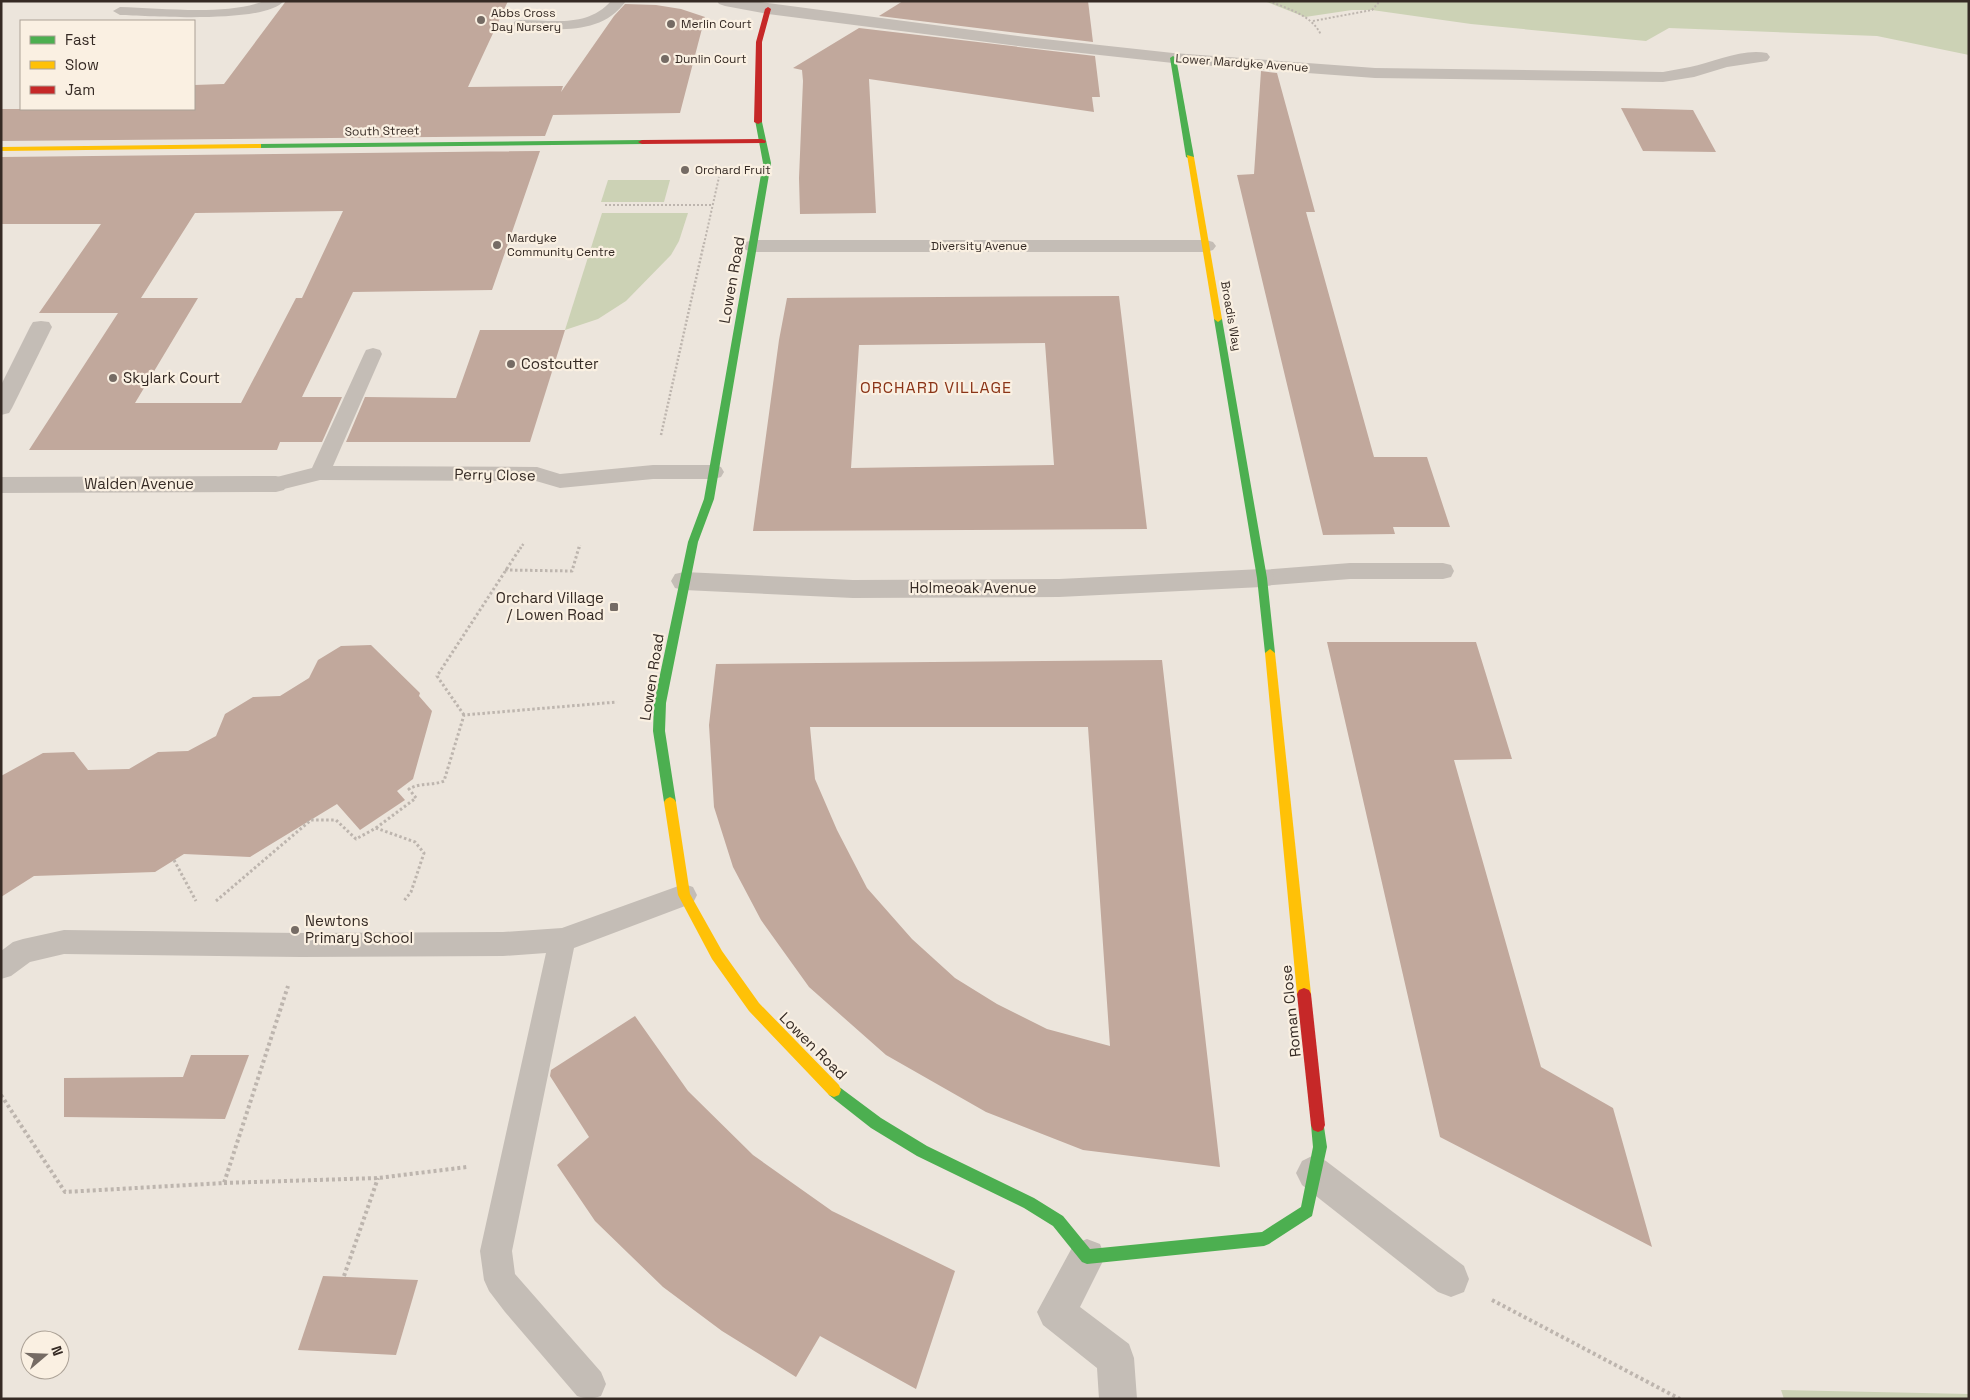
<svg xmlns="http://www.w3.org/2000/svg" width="1970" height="1400" viewBox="0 0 1970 1400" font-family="'Space Grotesk',sans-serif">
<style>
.green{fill:#ccd2b5}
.building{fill:#c1a89c;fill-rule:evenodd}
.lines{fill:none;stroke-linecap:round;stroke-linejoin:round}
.path-far3{stroke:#bdb5ae;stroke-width:2;stroke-dasharray:2 2;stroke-linecap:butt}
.path-far2{stroke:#bdb5ae;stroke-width:2.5;stroke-dasharray:2 2;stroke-linecap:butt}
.path-far1{stroke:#bdb5ae;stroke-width:3;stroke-dasharray:2.5 2.5;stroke-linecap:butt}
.path{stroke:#bdb5ae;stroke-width:4;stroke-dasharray:3 3;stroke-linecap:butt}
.lane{fill:#c4bdb6;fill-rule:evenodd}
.street{fill:#c4bdb6;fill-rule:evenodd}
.fast{fill:#4caf50;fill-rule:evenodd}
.slow{fill:#ffc107;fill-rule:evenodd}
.jam{fill:#c62828;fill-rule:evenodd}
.poi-dot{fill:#756b64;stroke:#faf0e2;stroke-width:2}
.labels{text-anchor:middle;stroke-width:4.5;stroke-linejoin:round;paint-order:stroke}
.far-poi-label{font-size:12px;fill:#352a24;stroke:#faf0e2;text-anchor:start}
.far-street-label{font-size:12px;fill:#352a24;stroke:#faf0e2}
.street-label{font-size:15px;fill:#352a24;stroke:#faf0e2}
.poi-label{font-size:15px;fill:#352a24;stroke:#faf0e2;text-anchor:start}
.neighbourhood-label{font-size:16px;letter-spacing:1px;fill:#8b3417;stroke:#faf0e2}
</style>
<rect width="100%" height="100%" fill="#ece5dc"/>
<g class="green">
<path d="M 1264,1 L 1969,1 L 1969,55 L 1877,36 L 1669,28 L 1646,41 L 1471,24 L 1372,10 L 1352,10 L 1305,17 Z"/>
<path d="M 608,180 L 670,180 L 664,202 L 601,202 Z"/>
<path d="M 602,213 L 688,213 L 679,241 L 671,255 L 626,301 L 598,319 L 565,330 Z"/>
<path d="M 1781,1390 L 1969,1394 L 1969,1399 L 1784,1399 Z"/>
</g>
<g class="building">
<path d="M 286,1 L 508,1 L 468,87 L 563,86 L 561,92 L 614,16 L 625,4 L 656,5 L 681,9 L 705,17 L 680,113 L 553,115 L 545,136 L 1,141 L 1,109 L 194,109 L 194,85 L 224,84 Z"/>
<path d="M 903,1 L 1088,1 L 1093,42 L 879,16 Z"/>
<path d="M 859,28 L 1095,56 L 1100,97 L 1092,97 L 1094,112 L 869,79 L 876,213 L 800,214 L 799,178 L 803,81 L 802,70 L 793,68 Z"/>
<path d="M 1261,71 L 1277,73 L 1315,212 L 1306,212 L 1374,457 L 1427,457 L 1450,527 L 1393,527 L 1395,534 L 1323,535 L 1237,175 L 1254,174 Z"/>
<path d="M 1621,108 L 1693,110 L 1716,152 L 1643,151 Z"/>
<path d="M 540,151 L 492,290 L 353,292 L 302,397 L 342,397 L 322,442 L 280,442 L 277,450 L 29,450 L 118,313 L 39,313 L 101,224 L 1,224 L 1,157 ZM 343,211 L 302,298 L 296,298 L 241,403 L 135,403 L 198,298 L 141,298 L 195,213 Z"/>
<path d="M 1119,296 L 1147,529 L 753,531 L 779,340 L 787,298 ZM 1045,343 L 1054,465 L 851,468 L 859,345 Z"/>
<path d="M 480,330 L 565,330 L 530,442 L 346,442 L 365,397 L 456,398 Z"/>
<path d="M 1327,642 L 1476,642 L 1512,759 L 1454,760 L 1541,1067 L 1613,1108 L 1652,1247 L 1440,1137 Z"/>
<path d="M 371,645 L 420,693 L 419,696 L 432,711 L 413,779 L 397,791 L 405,800 L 360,830 L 337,804 L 250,857 L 184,854 L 155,872 L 34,876 L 1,897 L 1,776 L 43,753 L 74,752 L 88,770 L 129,769 L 158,752 L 188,751 L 216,736 L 225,714 L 253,697 L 280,696 L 309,678 L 318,660 L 341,646 Z"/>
<path d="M 1162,660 L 1220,1167 L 1083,1150 L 986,1112 L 886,1055 L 809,987 L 761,920 L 733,867 L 714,807 L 709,725 L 716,664 ZM 810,727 L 1088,727 L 1110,1046 L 1047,1029 L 997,1004 L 955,978 L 912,939 L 867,888 L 837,830 L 815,779 Z"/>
<path d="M 635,1016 L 688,1091 L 753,1155 L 832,1211 L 955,1271 L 916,1389 L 820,1336 L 796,1377 L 722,1331 L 663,1287 L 595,1221 L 557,1165 L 589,1137 L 550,1076 L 551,1070 Z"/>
<path d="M 191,1055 L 249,1055 L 225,1119 L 64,1117 L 64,1078 L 183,1077 Z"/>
<path d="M 323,1276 L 418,1280 L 396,1355 L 298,1350 Z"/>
</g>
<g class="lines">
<g class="path-far3">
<path d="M 1269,1 C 1288,9 1312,15 1321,35"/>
<path d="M 1313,21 L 1372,10 L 1380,1"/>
<path d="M 605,205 L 712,205"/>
<path d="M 704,244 L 719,177"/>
</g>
<g class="path-far2">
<path d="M 661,435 L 704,243"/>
<path d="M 520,549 L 524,543"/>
<path d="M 579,549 L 580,545"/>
</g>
<g class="path-far1">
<path d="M 505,570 L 572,571 L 579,547"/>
<path d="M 464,715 L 437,676 L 521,547"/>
<path d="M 376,828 L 416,798 L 409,789 C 421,782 432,786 444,781 L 464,715 L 617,702"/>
<path d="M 174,860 L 196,901"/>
<path d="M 216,901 L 311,820 L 336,820 L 356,839 L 376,828 L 415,842 L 424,853 L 411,892 L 403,902"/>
</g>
<g class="path">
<path d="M 1,1095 L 65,1192 L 224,1183 L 288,986"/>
<path d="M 224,1183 L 378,1178 L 467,1167"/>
<path d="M 344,1276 L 378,1178"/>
<path d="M 1492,1300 L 1680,1399"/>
</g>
<g class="lane">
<path d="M 264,1 L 284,1 C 265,24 151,16 120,15 L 113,11 L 120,7 C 161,8 227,16 264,1 Z"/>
<path d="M 611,1 L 626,1 C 601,36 558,29 520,28 L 515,27 L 513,24 L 515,21 L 520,20 C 553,20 587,28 611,1 Z"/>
<path d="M 373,348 L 380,350 L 382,354 L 333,466 L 537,467 L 560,474 L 653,465 L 714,465 L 721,467 L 724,472 L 721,477 L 714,479 L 653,479 L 560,488 L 536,481 L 320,480 L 276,491 L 269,489 L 266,484 L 269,479 L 312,468 L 364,354 L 366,350 Z"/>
<path d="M 1350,563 L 1443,563 L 1451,565 L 1454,571 L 1451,577 L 1443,579 L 1350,579 L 1262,586 L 1254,584 L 1251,578 L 1254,572 L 1262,570 Z"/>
<path d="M 684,884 L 693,887 L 697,895 L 693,903 L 574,948 L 512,1251 L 515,1274 L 601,1372 L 606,1384 L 601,1396 C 592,1399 586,1399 577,1396 L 505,1312 L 489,1291 L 484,1280 L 480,1251 L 546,953 L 503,956 L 301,957 L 64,954 L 30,962 L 11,976 L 1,979 L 1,951 L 13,942 L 23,939 L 64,930 L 301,933 L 503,932 L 562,928 Z"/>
</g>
<g class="street">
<path d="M 717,1 L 752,1 L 1026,37 L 1173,53 L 1375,68 L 1663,72 C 1672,70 1681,69 1690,67 C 1713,62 1743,48 1767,53 L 1770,57 L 1767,61 L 1727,67 L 1694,77 L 1663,82 L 1375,78 L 1173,63 L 1026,47 L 768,14 L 725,6 L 719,4 Z"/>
<path d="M 753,240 L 1206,240 L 1213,242 L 1216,246 L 1213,250 L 1206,252 L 753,252 L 746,250 L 743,246 L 746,242 Z"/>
<path d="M 41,321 L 49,322 L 52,327 L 12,408 L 9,413 L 1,415 L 1,385 L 30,327 L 33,322 Z"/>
<path d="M 276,476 L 284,478 L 288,484 L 284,490 L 276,492 L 1,493 L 1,477 Z"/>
<path d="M 1262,569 L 1271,571 L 1275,578 L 1271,585 L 1262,587 L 1059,597 L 853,598 L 684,590 L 675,588 L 671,581 L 675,574 L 684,572 L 853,580 L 1059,579 Z"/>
<path d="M 1314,1155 L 1326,1161 L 1464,1266 L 1469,1279 L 1464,1292 L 1451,1297 L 1438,1292 L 1302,1185 L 1296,1173 L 1302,1161 Z"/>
<path d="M 1087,1239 L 1100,1244 L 1105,1257 L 1080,1307 L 1129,1344 L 1134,1358 L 1137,1399 L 1099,1399 L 1097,1368 L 1043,1325 L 1037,1312 L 1074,1244 Z"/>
</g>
<g class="fast">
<path d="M 1173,56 L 1176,58 L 1194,157 L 1190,159 L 1186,157 L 1170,58 Z"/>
<path d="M 755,120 L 762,122 L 771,163 L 714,499 L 698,542 L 666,703 L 665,731 L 676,802 L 674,805 L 670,807 L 666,805 L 664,802 L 653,731 L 654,703 L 688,542 L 704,499 L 763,163 Z"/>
<path d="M 642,140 L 646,142 L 645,144 L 258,148 L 254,146 L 258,144 Z"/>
<path d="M 1218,316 L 1222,319 L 1267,578 L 1275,653 L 1270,657 L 1265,653 L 1257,578 L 1214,319 Z"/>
<path d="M 834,1083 L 881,1118 L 927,1146 L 1034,1198 L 1063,1216 L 1090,1249 L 1262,1232 L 1301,1207 L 1313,1147 L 1311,1125 L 1313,1120 L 1318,1118 L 1323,1120 L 1327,1147 L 1312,1216 L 1269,1244 L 1264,1246 L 1087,1264 L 1082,1262 L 1053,1226 L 1024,1208 L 917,1156 L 871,1128 L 829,1095 L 827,1090 L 829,1085 Z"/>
</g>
<g class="slow">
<path d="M 261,144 L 261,148 L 258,148 L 1,151 L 1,147 Z"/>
<path d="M 1187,155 L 1194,157 L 1222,319 L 1218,322 L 1214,319 Z"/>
<path d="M 1270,649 L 1275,653 L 1311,994 L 1309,998 L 1304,1000 L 1299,998 L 1297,994 L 1265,653 Z"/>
<path d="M 670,797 L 674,799 L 676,802 L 690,894 L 722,951 L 759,1003 L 839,1085 L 841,1090 L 839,1095 L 834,1097 L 829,1095 L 749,1011 L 712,959 L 678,895 L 664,802 L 666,799 Z"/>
</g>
<g class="jam">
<path d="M 768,7 L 771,9 L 762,42 L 762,122 L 758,124 L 754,122 L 756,42 L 765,9 Z"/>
<path d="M 762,139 L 766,141 L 765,143 L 642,144 L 638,142 L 642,140 Z"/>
<path d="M 1304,988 L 1309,990 L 1311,994 L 1325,1125 L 1323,1130 L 1318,1132 L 1313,1130 L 1311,1125 L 1297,994 L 1299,990 Z"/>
</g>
</g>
<g class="poi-dot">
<circle cx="481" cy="20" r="5"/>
<circle cx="671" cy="24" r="5"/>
<circle cx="665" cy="59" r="5"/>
<circle cx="685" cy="170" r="5"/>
<circle cx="497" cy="245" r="5"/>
<circle cx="511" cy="364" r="5"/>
<circle cx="113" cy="378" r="5"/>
<rect x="609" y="602" width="10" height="10" rx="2.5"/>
<circle cx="295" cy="930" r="5"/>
</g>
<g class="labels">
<g class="far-poi-label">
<text x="491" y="17">Abbs Cross<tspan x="491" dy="14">Day Nursery</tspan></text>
<text x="681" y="28">Merlin Court</text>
<text x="675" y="63">Dunlin Court</text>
<text x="695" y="174">Orchard Fruit</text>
<text x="507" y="242">Mardyke<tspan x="507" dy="14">Community Centre</tspan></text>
</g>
<g class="far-street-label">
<text transform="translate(1242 63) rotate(4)" y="4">Lower Mardyke Avenue</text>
<text transform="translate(382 131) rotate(-1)" y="4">South Street</text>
<text x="979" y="250">Diversity Avenue</text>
<text transform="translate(1231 316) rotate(80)" y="4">Broadis Way</text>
</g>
<g class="street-label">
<text transform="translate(732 280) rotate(-80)" y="5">Lowen Road</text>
<text transform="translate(495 475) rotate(1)" y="5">Perry Close</text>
<text x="139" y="489">Walden Avenue</text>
<text x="973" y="593">Holmeoak Avenue</text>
<text transform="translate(652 677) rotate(-81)" y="5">Lowen Road</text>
<text transform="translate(1291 1011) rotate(-96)" y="5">Roman Close</text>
<text transform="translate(813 1046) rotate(45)" y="5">Lowen Road</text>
</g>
<g class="poi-label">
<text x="521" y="369">Costcutter</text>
<text x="123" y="383">Skylark Court</text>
<text x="604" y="603" text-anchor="end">Orchard Village<tspan x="604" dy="17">/ Lowen Road</tspan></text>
<text x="305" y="926">Newtons<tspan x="305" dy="17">Primary School</tspan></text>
</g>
<g class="neighbourhood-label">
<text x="936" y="393">ORCHARD VILLAGE</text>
</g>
</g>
<rect width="1970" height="1400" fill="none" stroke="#352a24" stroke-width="5"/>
<rect x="20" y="20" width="175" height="90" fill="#faf0e2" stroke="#aba196"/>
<rect x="30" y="36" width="25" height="8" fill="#4caf50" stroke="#aba196"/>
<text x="65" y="45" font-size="15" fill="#352a24">Fast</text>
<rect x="30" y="61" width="25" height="8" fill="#ffc107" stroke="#aba196"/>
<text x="65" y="70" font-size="15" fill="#352a24">Slow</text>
<rect x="30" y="86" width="25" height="8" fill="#c62828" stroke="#aba196"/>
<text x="65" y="95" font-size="15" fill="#352a24">Jam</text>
<g transform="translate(45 1355) rotate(71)"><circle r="24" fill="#faf0e2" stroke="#aba196"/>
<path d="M0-4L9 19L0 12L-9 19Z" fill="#756b64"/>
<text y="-8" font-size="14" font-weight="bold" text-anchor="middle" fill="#352a24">N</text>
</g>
</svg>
